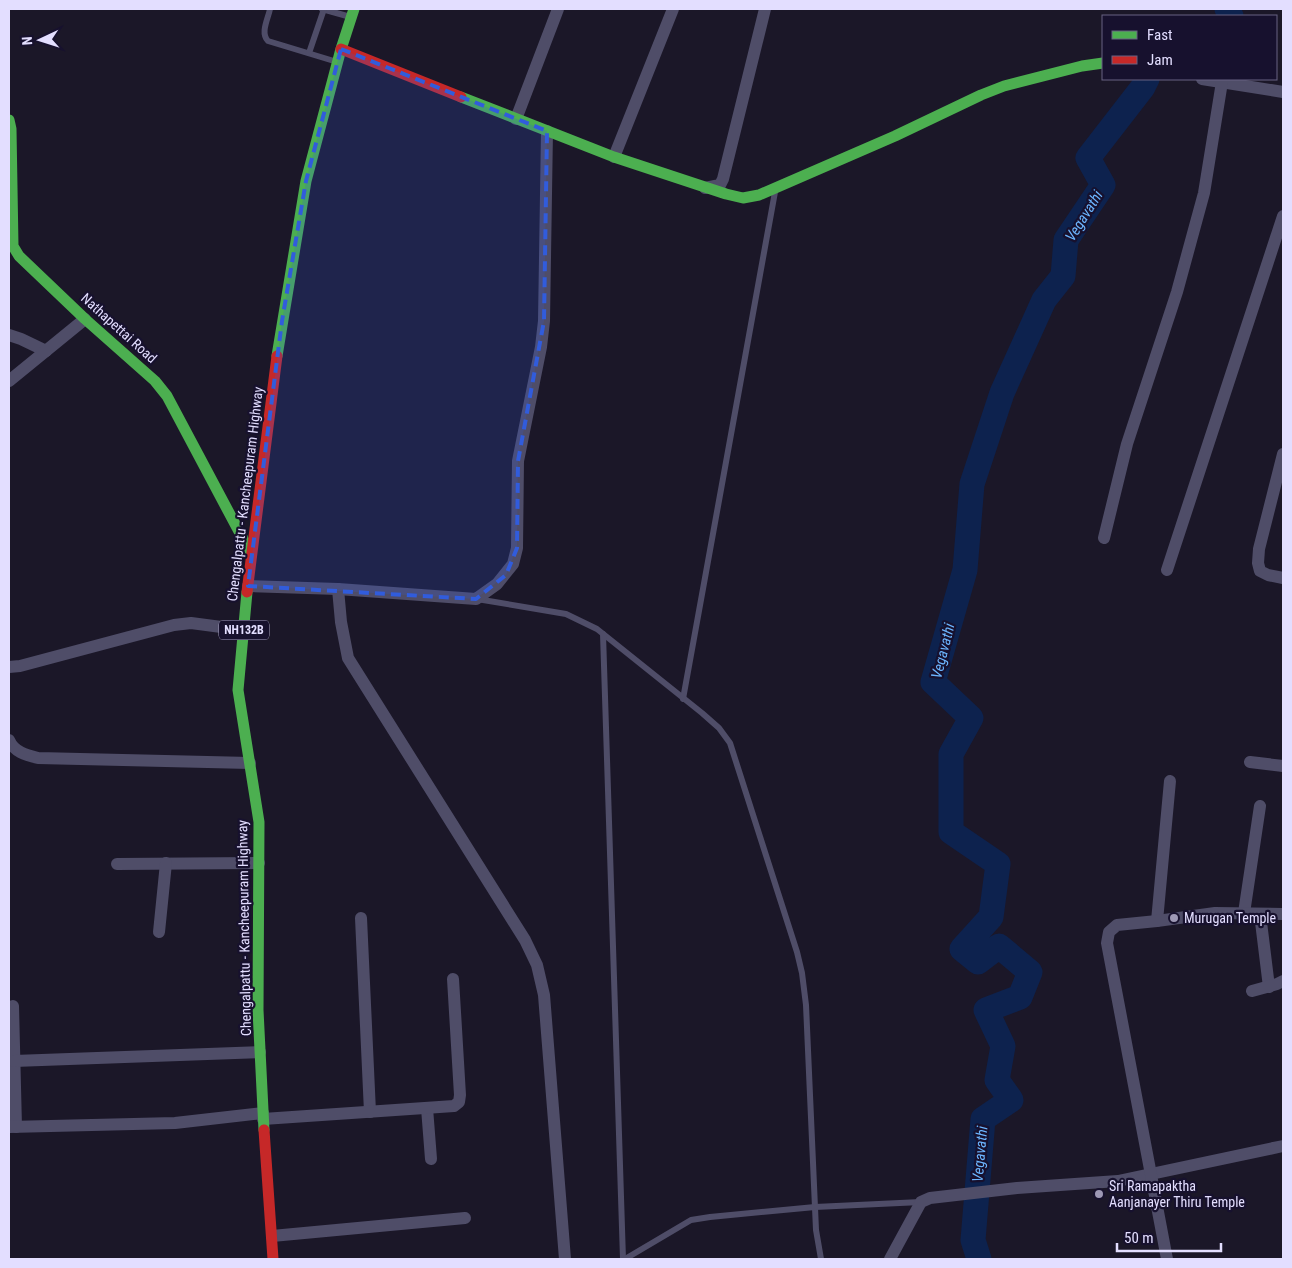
<svg xmlns="http://www.w3.org/2000/svg" width="1292" height="1268" viewBox="0 0 1292 1268" font-family="'Roboto Condensed',sans-serif">
<style>
.lines{fill:none;stroke-linecap:round;stroke-linejoin:round}
.river{stroke:#0d224e;stroke-width:25}
.lane{stroke:#4f4d68;stroke-width:6}
.street{stroke:#4f4d68;stroke-width:12}
.fast{stroke:#4caf50;stroke-width:11}
.jam{stroke:#c62828;stroke-width:11}
.marked{fill:#315cdc;fill-opacity:0.2;stroke:#315cdc;stroke-width:4;stroke-dasharray:10 6;stroke-linejoin:round}
.poi-dot{fill:#9d98b4;stroke:#17112e;stroke-width:2}
.labels{text-anchor:middle;stroke-width:4.5;stroke-linejoin:round;paint-order:stroke}
.shield{fill:#17112e;stroke:#a6a0c0;stroke-width:1}
.shield-label{font-size:12px;font-weight:bold;fill:#e3deff}
.street-label{font-size:14px;fill:#e3deff;stroke:#17112e}
.poi-label{font-size:14px;fill:#e3deff;stroke:#17112e;text-anchor:start}
.water-label{font-size:15px;font-style:italic;fill:#6cb5ff;stroke:#17112e}
</style>
<rect width="100%" height="100%" fill="#1b1728"/>
<g class="lines">
<g class="river">
<path d="M 1227,9 L 1231,16"/>
<path d="M 979,1259 L 973,1240 L 983,1119 L 1011,1100 L 997,1080 L 1003,1046 L 986,1010 L 1020,997 L 1030,972 L 999,946 L 978,962 L 962,949 L 991,917 L 998,864 L 951,832 L 951,754 L 971,718 L 933,682 L 965,570 L 972,484 L 1002,393 L 1044,300 L 1063,276 L 1066,240 L 1103,185 L 1088,158 L 1143,87 L 1147,79"/>
</g>
<g class="lane">
<path d="M 270,9 C 268,19 260,33 268,41 L 334,61"/>
<path d="M 322,9 L 347,16"/>
<path d="M 309,53 L 324,9"/>
<path d="M 477,599 L 566,614 L 597,629 L 702,713 L 719,728 L 730,743 L 797,952 L 802,973 L 806,1005 L 816,1230 L 821,1259"/>
<path d="M 603,634 L 623,1259"/>
<path d="M 683,699 L 775,192"/>
<path d="M 625,1259 L 691,1220 L 710,1217 L 815,1207 L 921,1202"/>
</g>
<g class="street">
<path d="M 1202,79 L 1283,92"/>
<path d="M 516,119 L 558,9"/>
<path d="M 614,157 L 673,9"/>
<path d="M 705,188 L 720,185 L 723,179 L 765,9"/>
<path d="M 9,335 L 21,339 L 46,351"/>
<path d="M 9,381 L 85,319"/>
<path d="M 1283,454 L 1259,549 L 1258,563 L 1260,571 L 1268,575 L 1283,578"/>
<path d="M 1104,538 L 1127,444 L 1177,292 L 1204,193 L 1222,82"/>
<path d="M 1167,570 L 1283,216"/>
<path d="M 248,586 L 338,589 L 476,599 L 497,584 L 513,564 L 517,548 L 518,461 L 541,347 L 544,321 L 547,131"/>
<path d="M 338,589 L 341,622 L 348,658 L 525,940 L 537,965 L 544,995 L 565,1259"/>
<path d="M 9,667 L 20,666 L 174,625 L 191,623 L 244,630"/>
<path d="M 9,740 C 14,752 26,755 38,758 L 250,763"/>
<path d="M 1250,762 L 1283,766"/>
<path d="M 117,864 L 259,863"/>
<path d="M 1244,913 L 1260,806"/>
<path d="M 1260,914 L 1269,987"/>
<path d="M 361,918 L 370,1112"/>
<path d="M 1157,921 L 1170,781"/>
<path d="M 159,932 L 166,863"/>
<path d="M 1252,991 L 1277,984 L 1283,981"/>
<path d="M 13,1006 L 16,1127"/>
<path d="M 14,1061 L 260,1052"/>
<path d="M 427,1108 L 431,1159"/>
<path d="M 263,1119 L 454,1106 L 459,1102 L 460,1095 L 453,979"/>
<path d="M 9,1127 L 175,1123 L 263,1113"/>
<path d="M 272,1236 L 465,1218"/>
<path d="M 890,1259 L 921,1202 L 930,1198 L 1017,1188 L 1118,1181 L 1283,1146"/>
<path d="M 1167,1259 L 1107,943 L 1109,932 L 1117,925 L 1157,921 L 1215,913 L 1283,914"/>
</g>
<g class="fast">
<path d="M 461,97 L 614,157 L 726,194 L 743,198 L 759,195 L 895,136 L 981,95 L 1004,86 L 1082,66 L 1103,63"/>
<path d="M 9,120 L 11,129 L 13,246 L 19,256 L 85,319 L 155,381 L 167,396 L 251,554"/>
<path d="M 277,356 L 306,181 L 341,49 L 354,9"/>
<path d="M 247,592 L 238,690 L 259,822 L 258,1010 L 264,1130"/>
</g>
<g class="jam">
<path d="M 341,49 L 461,97"/>
<path d="M 247,592 L 277,356"/>
<path d="M 264,1130 L 273,1259"/>
</g>
</g>
<path class="marked" d="M 341,49 L 547,131 L 544,321 L 518,461 L 517,548 L 506,575 L 476,599 L 248,586 L 282,321 L 306,181 Z"/>
<g class="poi-dot">
<circle cx="1174" cy="918" r="5"/>
<circle cx="1099" cy="1194" r="5"/>
</g>
<g class="labels">
<rect class="shield" x="219" y="620.5" width="50" height="19" rx="4"/>
<g class="shield-label">
<text x="244" y="634">NH132B</text>
</g>
<g class="street-label">
<text transform="translate(119 328) rotate(42)" y="5">Nathapettai Road</text>
<text transform="translate(245 494) rotate(-83)" y="5">Chengalpattu - Kancheepuram Highway</text>
<text transform="translate(244 928) rotate(-91)" y="5">Chengalpattu - Kancheepuram Highway</text>
</g>
<g class="poi-label">
<text x="1184" y="923">Murugan Temple</text>
<text x="1109" y="1191">Sri Ramapaktha<tspan x="1109" dy="16">Aanjanayer Thiru Temple</tspan></text>
</g>
<g class="water-label">
<text transform="translate(1084 216) rotate(-58)" y="5">Vegavathi</text>
<text transform="translate(943 651) rotate(-76)" y="5">Vegavathi</text>
<text transform="translate(980 1154) rotate(-85)" y="5">Vegavathi</text>
</g>
</g>
<rect width="1292" height="1268" fill="none" stroke="#e3deff" stroke-width="20"/>
<rect x="1102" y="15" width="175" height="65" fill="#17112e" stroke="#696382"/>
<rect x="1112" y="31" width="25" height="8" fill="#4caf50" stroke="#696382"/>
<text x="1147" y="40" font-size="15" fill="#e3deff">Fast</text>
<rect x="1112" y="56" width="25" height="8" fill="#c62828" stroke="#696382"/>
<text x="1147" y="65" font-size="15" fill="#e3deff">Jam</text>
<g transform="translate(40 40) rotate(266)" stroke="#17112e" stroke-width="4" paint-order="stroke">
<path d="M0-4L9 19L0 12L-9 19Z" fill="#e3deff"/>
<text y="-8" font-size="14" font-weight="bold" text-anchor="middle" fill="#e3deff">N</text>
</g>
<path d="M1117 1243v8h104v-8" fill="none" stroke="#e3deff" stroke-width="2.5"/>
<text x="1124" y="1243" font-size="15" fill="#e3deff" stroke="#17112e" stroke-width="4" paint-order="stroke">50 m</text>
</svg>
